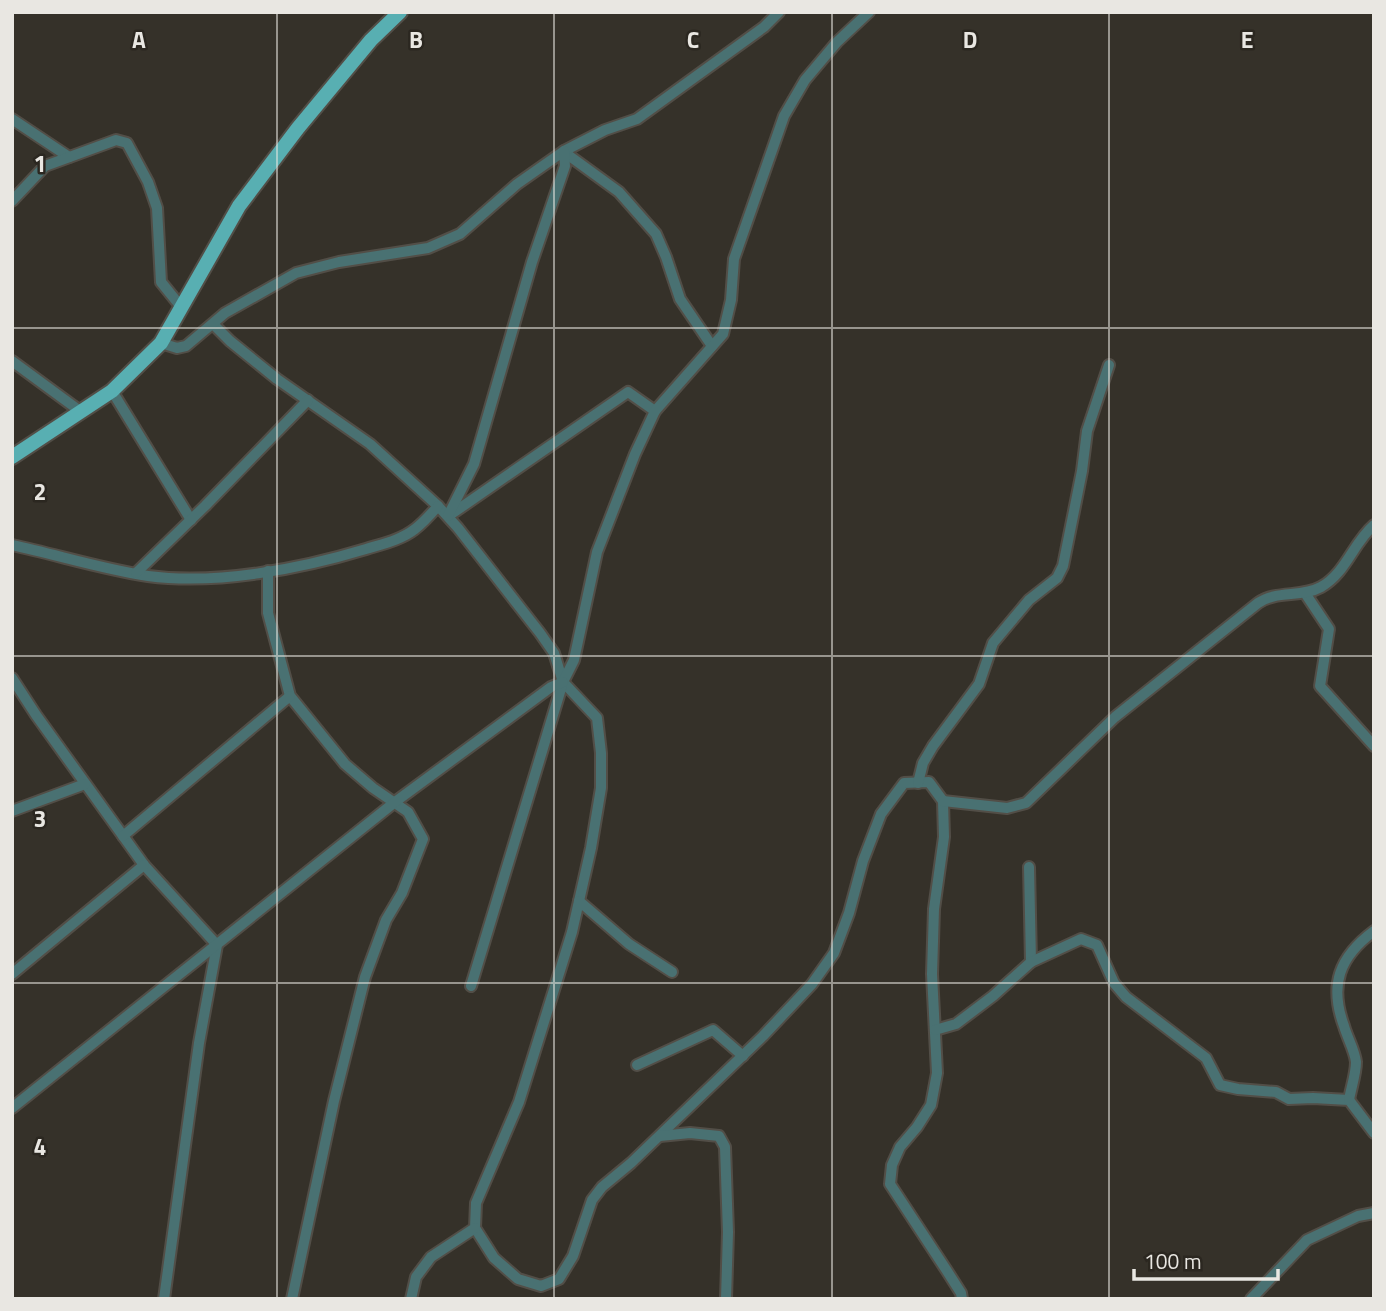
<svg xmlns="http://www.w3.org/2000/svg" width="1386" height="1311" viewBox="0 0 1386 1311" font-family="'Titillium Web',sans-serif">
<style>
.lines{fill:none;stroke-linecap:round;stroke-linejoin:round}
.minor-casing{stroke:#524e47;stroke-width:14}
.major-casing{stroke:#524e47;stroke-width:18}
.minor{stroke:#497172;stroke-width:10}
.major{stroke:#58afb2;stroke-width:14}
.grid{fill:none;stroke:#e9e7e2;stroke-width:2;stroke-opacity:0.55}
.grid-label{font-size:23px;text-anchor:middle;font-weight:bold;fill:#e9e7e2;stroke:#2b2720;stroke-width:5;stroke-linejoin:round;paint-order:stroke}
</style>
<rect width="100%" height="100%" fill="#353129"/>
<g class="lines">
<g class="minor-casing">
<g id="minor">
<path d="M 12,119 L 69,157"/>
<path d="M 564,152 L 619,192 L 656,234 L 666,257 L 680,299 L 712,346"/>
<path d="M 12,201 L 45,166 L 116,140 L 127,143 L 148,182 L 157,208 L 161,282 L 182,308"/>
<path d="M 214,325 L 230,341 L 277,379 L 370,444 L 438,506 L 458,528 L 540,633 L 554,653 L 563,682 L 597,718 L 601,753 L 601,788 L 591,848 L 572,932 L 519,1102 L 476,1203 L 475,1228 L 494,1258 L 518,1279 L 541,1286 L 559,1279 L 573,1256 L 592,1200 L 602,1187 L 631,1163 L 763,1036 L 812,984 L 834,953 L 849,913 L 863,861 L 881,814 L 904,783 L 929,782 L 943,801 L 944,837 L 934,909 L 932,974 L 937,1073 L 931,1105 L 917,1127 L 900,1147 L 892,1165 L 890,1184 L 947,1271 L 961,1293 L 962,1299"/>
<path d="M 161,343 L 177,348 L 186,346 L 225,313 L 296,273 L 339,262 L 428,248 L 460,234 L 517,184 L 564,151 L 605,130 L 637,119 L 764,27 L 779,12"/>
<path d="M 12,361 L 80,411"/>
<path d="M 112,391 L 191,520"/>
<path d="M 450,515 L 628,392 L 655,411"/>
<path d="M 448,516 L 474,464 L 532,262 L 565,166 L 564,151"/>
<path d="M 12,545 C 58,555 102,569 148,576 C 217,585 300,569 366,549 C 382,544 401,540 415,529 C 423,523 431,514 438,506"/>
<path d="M 268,571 L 268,613 L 290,696 L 345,764 L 373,788 L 408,812 L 423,839 L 402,893 L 386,920 L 365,977 L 334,1101 L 292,1299"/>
<path d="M 136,573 L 205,506 L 308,400"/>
<path d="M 1305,593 L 1329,629 L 1320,686 L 1374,746"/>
<path d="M 12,678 L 36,715 L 144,865 L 217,945 L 199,1043 L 164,1299"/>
<path d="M 918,783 L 923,763 L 933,746 L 979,684 L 993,643 L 1029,600 L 1057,578 L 1063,566 L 1082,471 L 1087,431 L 1109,365"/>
<path d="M 943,801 L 1007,808 L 1026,803 L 1115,717 L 1258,603 C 1277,590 1301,598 1321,587 C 1346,573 1353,543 1374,525"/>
<path d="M 12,811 L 85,784"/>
<path d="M 123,836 L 290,696"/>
<path d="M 1029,867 L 1031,962"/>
<path d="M 579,901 L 629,944 L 672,972"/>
<path d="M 12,974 L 144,865"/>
<path d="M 471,986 L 563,682 L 574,660 L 597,552 L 635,454 L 655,411 L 723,334 L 731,300 L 734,259 L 784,116 L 805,80 L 837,42 L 869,12"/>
<path d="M 935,1030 L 956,1024 L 993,996 L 1031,962 L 1081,939 L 1097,945 L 1114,983 L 1126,997 L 1206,1058 L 1220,1085 L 1238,1089 L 1276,1092 L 1289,1099 L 1313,1098 L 1349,1100 L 1374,1133"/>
<path d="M 637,1065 L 713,1030 L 743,1056"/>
<path d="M 1349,1100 C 1351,1088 1356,1074 1356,1062 C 1355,1051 1347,1037 1344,1026 C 1329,985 1339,957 1374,931"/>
<path d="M 12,1108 L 395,802 L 551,687 L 563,682"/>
<path d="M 660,1136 L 690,1133 L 719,1136 L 725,1147 L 728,1232 L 726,1299"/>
<path d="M 411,1299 L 416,1277 L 431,1257 L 475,1228"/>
<path d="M 1251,1299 L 1307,1240 L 1358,1216 L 1374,1213"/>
</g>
</g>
<g class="major-casing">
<path id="major" d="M 12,457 L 112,391 L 161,343 L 239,206 L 298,128 L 371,40 L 400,12"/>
</g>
<use href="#minor" class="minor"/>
<use href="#major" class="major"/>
</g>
<path class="grid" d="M 277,12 L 277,1299M 554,12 L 554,1299M 832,12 L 832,1299M 1109,12 L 1109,1299M 12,328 L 1374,328M 12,656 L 1374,656M 12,983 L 1374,983"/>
<g class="grid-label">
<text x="139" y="48">A</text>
<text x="416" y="48">B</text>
<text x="693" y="48">C</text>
<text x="970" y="48">D</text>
<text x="1247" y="48">E</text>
<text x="40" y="172">1</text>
<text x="40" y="500">2</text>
<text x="40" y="827">3</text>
<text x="40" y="1155">4</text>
</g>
<rect width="1386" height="1311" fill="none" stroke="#e9e7e2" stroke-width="28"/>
<path d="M1134 1269v10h144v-10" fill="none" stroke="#e9e7e2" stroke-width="3.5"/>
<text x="1144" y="1269" font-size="21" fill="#e9e7e2" stroke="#2b2720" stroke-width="5" paint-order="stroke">100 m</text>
</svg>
